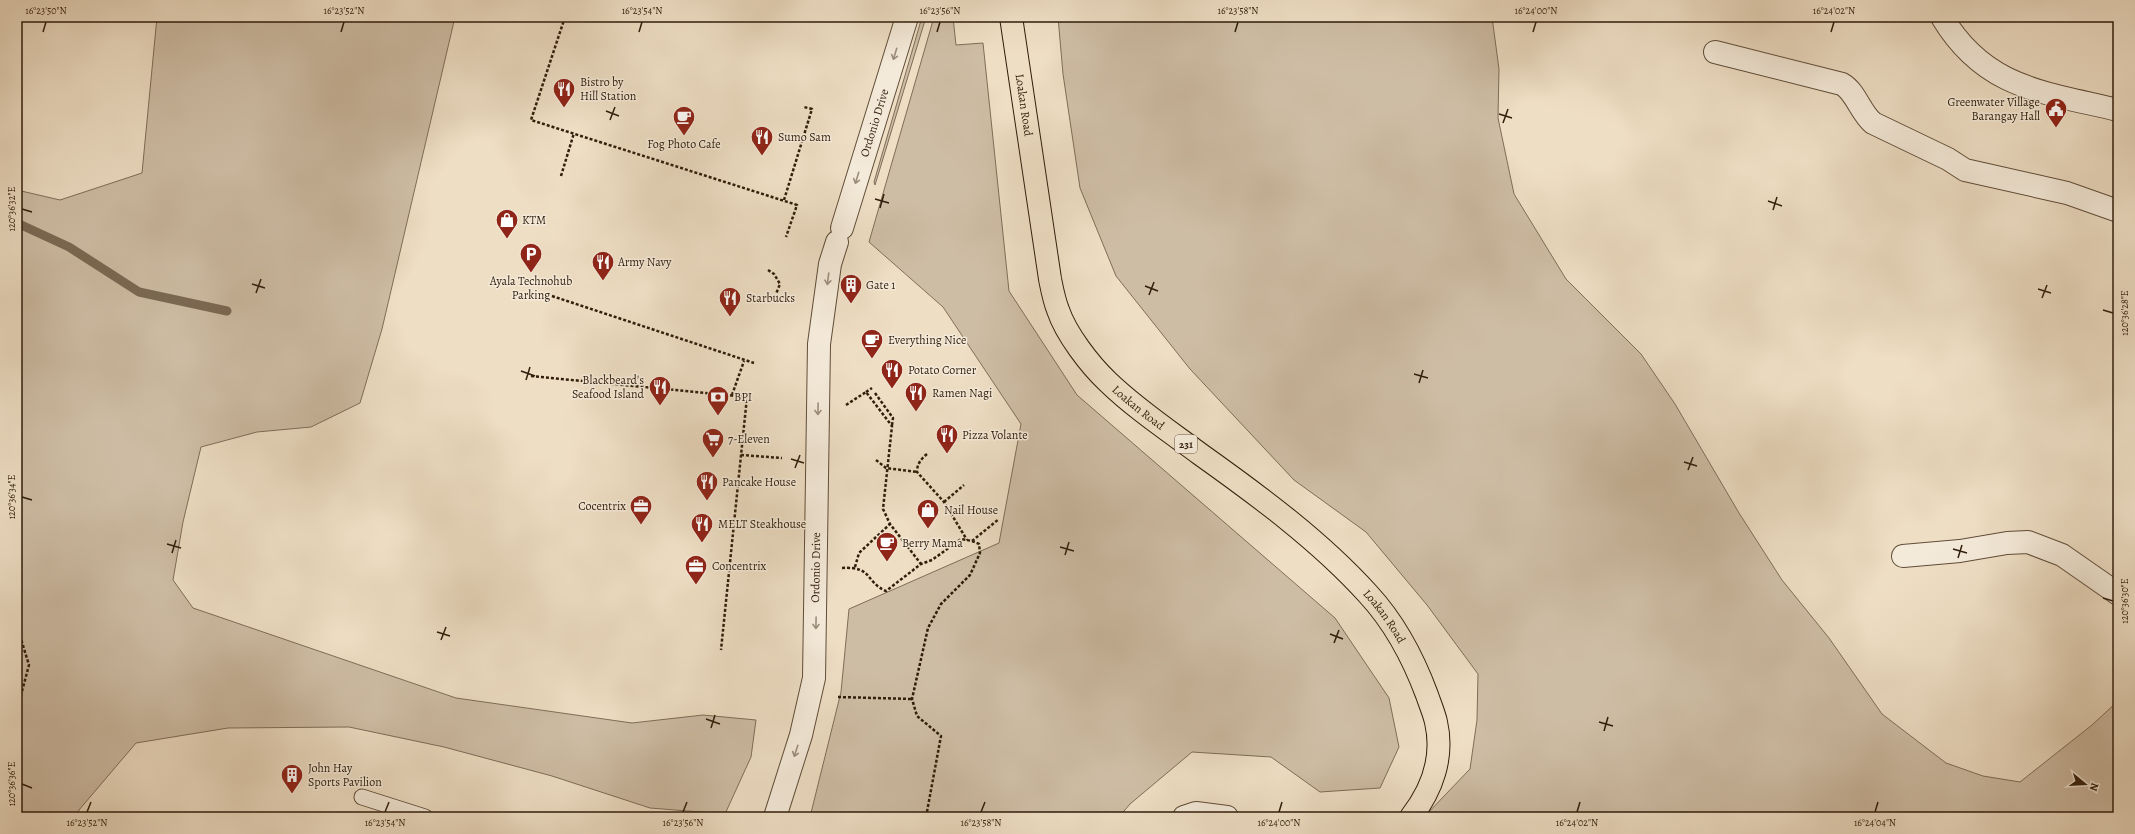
<svg xmlns="http://www.w3.org/2000/svg" width="2135" height="834" viewBox="0 0 2135 834" font-family="Alegreya,serif">
<style>
.green{fill:#cebda5;stroke:#7f6d58}
.lines{fill:none;stroke-linecap:round;stroke-linejoin:round}
.stream{stroke:#7b6954;stroke-width:9}
.service-casing{stroke:#604d39;stroke-width:17}
.minor-casing{stroke:#604d39;stroke-width:24}
.tertiary-casing{stroke:#604d39;stroke-width:24}
.primary-casing{stroke:#301d0b;stroke-width:24}
.path{stroke:#301d0b;stroke-width:2.5;stroke-dasharray:3 2;stroke-linecap:butt}
.service{stroke:#f4ead9;stroke-width:15}
.minor{stroke:#f4ead9;stroke-width:22}
.tertiary{stroke:#f4ead9;stroke-width:22}
.primary{stroke:#eedec4;stroke-width:22}
.oneway{stroke:#9c8e7c}
.ticks{fill:none;stroke:#301d0b;stroke-width:1.5}
.labels{text-anchor:middle;stroke-width:3;stroke-linejoin:round;paint-order:stroke}
.shield{fill:#f4ead9;stroke:#6b5a49;stroke-width:1}
.shield-label{font-size:11px;font-weight:bold;fill:#301d0b}
.poi-label{font-size:12px;fill:#301d0b;stroke:#f4ead9;text-anchor:start}
.street-label{font-size:12px;fill:#301d0b;stroke:#f4ead9}
.neatline{fill:none;stroke:#301d0b;stroke-width:1.5}
.ticks-label{font-size:10px;text-anchor:middle;fill:#301d0b}
</style>
<rect width="100%" height="100%" fill="#eedec4"/>
<filter id="stains"><feTurbulence type="fractalNoise" baseFrequency=".005" numOctaves="4"/><feColorMatrix values="0 0 0 0 .2 0 0 0 0 .09 0 0 0 0 .02 0 0 0 .5 -.17"/></filter>
<radialGradient id="worn" r=".72"><stop offset=".6" stop-color="#630" stop-opacity="0"/><stop offset="1" stop-color="#630" stop-opacity=".3"/></radialGradient>
<g class="green">
<path d="M 157,17 L 455,17 L 382,329 L 360,403 L 311,427 L 257,432 L 201,447 L 183,522 L 173,580 L 193,608 L 456,698 L 632,723 L 703,715 L 756,720 L 751,757 L 725,814 L 650,808 L 552,776 L 444,747 L 349,727 L 228,728 L 136,743 L 79,810 L 77,817 L 17,817 L 17,190 L 60,200 L 142,173 Z"/>
<path d="M 922,17 L 926,17 L 875,185 L 874,182 Z"/>
<path d="M 934,17 L 953,17 L 956,45 L 983,43 L 1009,291 L 1077,395 L 1335,618 L 1389,698 L 1399,747 L 1380,788 L 1320,792 L 1271,757 L 1192,752 L 1130,804 L 1119,817 L 810,817 L 841,692 L 849,609 L 999,543 L 1021,424 L 943,307 L 869,242 Z"/>
<path d="M 1058,17 L 1492,17 L 1499,69 L 1498,118 L 1514,194 L 1566,279 L 1641,354 L 1675,404 L 1739,513 L 1782,580 L 1829,638 L 1882,714 L 1946,763 L 1983,776 L 2020,782 L 2092,725 L 2118,701 L 2118,817 L 1424,817 L 1470,769 L 1477,720 L 1478,674 L 1427,605 L 1366,532 L 1294,480 L 1190,369 L 1116,276 L 1080,188 L 1063,74 Z"/>
</g>
<g class="lines">
<path class="stream" d="M 17,223 L 69,247 L 139,292 L 227,311"/>
<g class="service-casing">
<path id="service" d="M 362,797 L 425,817"/>
</g>
<g class="minor-casing">
<g id="minor">
<path d="M 1942,17 C 1985,89 2044,92 2118,110"/>
<path d="M 1715,52 L 1842,84 C 1856,92 1860,112 1873,123 L 1948,159 L 1965,170 L 2067,193 L 2118,211"/>
<path d="M 1903,556 L 1960,551 L 2007,543 L 2028,542 L 2062,555 L 2118,594"/>
</g>
</g>
<g class="tertiary-casing">
<g id="tertiary">
<path id="s1" d="M 842,228 L 907,17"/>
<path id="s2" d="M 775,817 L 801,735 L 814,678 L 819,344 L 830,264 L 837,242"/>
<path d="M 1184,817 L 1196,813 L 1227,817"/>
</g>
</g>
<g class="primary-casing">
<g id="primary">
<path id="s3" d="M 1011,17 L 1050,279 C 1052,289 1054,300 1058,310 C 1066,334 1090,365 1108,382 C 1136,409 1169,431 1200,454 C 1259,496 1320,541 1368,594 C 1394,622 1414,660 1427,695 C 1430,704 1434,713 1436,722 C 1444,757 1432,790 1411,817"/>
</g>
</g>
<g class="path">
<path d="M 565,17 L 531,120 L 797,205 L 786,237"/>
<path d="M 561,176 L 574,133"/>
<path d="M 784,200 L 812,109 L 804,107"/>
<path d="M 768,270 L 774,274 L 780,284 L 776,294"/>
<path d="M 552,296 L 754,363"/>
<path d="M 531,376 L 747,397 L 721,650"/>
<path d="M 866,392 L 872,388"/>
<path d="M 875,393 L 893,418 L 892,425"/>
<path d="M 732,395 L 744,361"/>
<path d="M 846,405 L 866,392 L 892,426 L 883,509 L 890,524 L 921,564"/>
<path d="M 927,454 C 921,459 917,464 917,472 L 944,502 L 967,540"/>
<path d="M 741,455 L 782,458"/>
<path d="M 876,460 L 886,468 L 917,472"/>
<path d="M 944,502 L 964,485"/>
<path d="M 972,541 L 999,519"/>
<path d="M 855,567 L 859,553 L 890,524"/>
<path d="M 842,568 C 873,566 865,582 886,591 L 921,564 L 932,560 L 961,539 L 972,541 L 979,544 L 980,553 L 970,575 L 941,604 L 928,628 L 912,699 L 917,716 L 941,736 L 926,817"/>
<path d="M 17,626 L 29,665 L 17,710"/>
<path d="M 838,697 L 912,699"/>
</g>
<use href="#service" class="service"/>
<use href="#minor" class="minor"/>
<use href="#tertiary" class="tertiary"/>
<use href="#primary" class="primary"/>
</g>
<defs><path id="oneway-shaft" d="M-6 0H5M1.5-3L5.5 0L1.5 3" fill="none" stroke-width="1.6" stroke-linecap="round" stroke-linejoin="round"/></defs>
<g class="oneway">
<use href="#oneway-shaft" transform="translate(895 54) rotate(107)"/>
<use href="#oneway-shaft" transform="translate(857 178) rotate(107)"/>
<use href="#oneway-shaft" transform="translate(828 279) rotate(97)"/>
<use href="#oneway-shaft" transform="translate(818 409) rotate(91)"/>
<use href="#oneway-shaft" transform="translate(816 623) rotate(91)"/>
<use href="#oneway-shaft" transform="translate(796 751) rotate(108)"/>
</g>
<path class="ticks" d="M 43,32 L 46,22M 341,32 L 344,22M 639,32 L 642,22M 937,32 L 940,22M 1235,32 L 1238,22M 1533,32 L 1536,22M 1831,32 L 1834,22M 606,111 L 619,116M 1499,114 L 1512,118M 610,120 L 615,107M 1503,123 L 1508,109M 875,199 L 889,203M 1768,201 L 1782,206M 880,208 L 884,194M 22,209 L 32,212M 1773,210 L 1777,197M 252,284 L 265,288M 1145,286 L 1158,291M 2038,289 L 2051,293M 256,293 L 261,279M 1149,295 L 1154,282M 2042,298 L 2047,285M 2103,310 L 2113,313M 521,371 L 535,376M 1414,374 L 1428,378M 526,380 L 530,367M 1419,383 L 1423,370M 791,459 L 804,463M 1684,462 L 1697,466M 795,468 L 800,455M 1688,470 L 1693,457M 22,497 L 32,500M 167,544 L 181,548M 1060,547 L 1074,551M 1953,549 L 1967,553M 172,553 L 176,540M 1065,555 L 1069,542M 1958,558 L 1962,545M 2103,598 L 2113,601M 437,632 L 450,636M 1330,634 L 1343,639M 441,640 L 446,627M 1334,643 L 1339,630M 706,719 L 720,724M 1599,722 L 1613,726M 711,728 L 715,715M 1604,731 L 1608,717M 22,784 L 32,788M 87,812 L 91,802M 385,812 L 389,802M 683,812 L 687,802M 981,812 L 985,802M 1279,812 L 1282,802M 1577,812 L 1580,802M 1875,812 L 1878,802"/>
<defs>
<g id="restaurant-pin" transform="scale(1.15)"><path d="M0 17L-7.5 6A9.5 9.5 0 1 1 7.5 6Z" fill="#8f2418" stroke="#f4ead9"/><path d="M-5-6h1v4h1v-4h1v4h1v-4h1v5L-1.5 .5V6h-2V.5L-5-1ZM5-6V6H3V1.5H1.5Q1.5-4 5-6Z" fill="#fff"/></g>
<g id="civic-pin" transform="scale(1.15)"><path d="M0 17L-7.5 6A9.5 9.5 0 1 1 7.5 6Z" fill="#8f2418" stroke="#f4ead9"/><path d="M-.6-6.5H3V-4.5H.6V-3L4-1V1h2V6H-6V1h2V-1L-.6-3ZM-1.2 2.5V6h2.4V2.5Z" fill="#fff"/></g>
<g id="cafe-pin" transform="scale(1.15)"><path d="M0 17L-7.5 6A9.5 9.5 0 1 1 7.5 6Z" fill="#8f2418" stroke="#f4ead9"/><path d="M-5.5-4.5H6V0H3Q3 3.5 0 3.5H-2.5Q-5.5 3.5-5.5 0ZM3-3.2v2h1.7v-2ZM-6 4.5H4V6H-6Z" fill="#fff"/></g>
<g id="shop-pin" transform="scale(1.15)"><path d="M0 17L-7.5 6A9.5 9.5 0 1 1 7.5 6Z" fill="#8f2418" stroke="#f4ead9"/><path d="M-5-2.5h2.3a2.7 3.5 0 0 1 5.4 0H5L5.5 6h-11ZM-1.5-2.5h3a1.5 2.3 0 0 0-3 0Z" fill="#fff"/></g>
<g id="parking-pin" transform="scale(1.15)"><path d="M0 17L-7.5 6A9.5 9.5 0 1 1 7.5 6Z" fill="#8f2418" stroke="#f4ead9"/><path d="M-3.5-5.5H1a3.5 3.5 0 0 1 0 7H-1V5.5H-3.5ZM-1-3.4V-.6H.8a1.4 1.4 0 0 0 0-2.8Z" fill="#fff"/></g>
<g id="building-pin" transform="scale(1.15)"><path d="M0 17L-7.5 6A9.5 9.5 0 1 1 7.5 6Z" fill="#8f2418" stroke="#f4ead9"/><path d="M-4-6H4V6H1V3H-1V6H-4ZM-2.5-4.3h1.7v1.8h-1.7ZM.8-4.3h1.7v1.8H.8ZM-2.5-1h1.7V.8h-1.7ZM.8-1h1.7V.8H.8Z" fill="#fff"/></g>
<g id="bank-pin" transform="scale(1.15)"><path d="M0 17L-7.5 6A9.5 9.5 0 1 1 7.5 6Z" fill="#8f2418" stroke="#f4ead9"/><path d="M-6-4H6V4H-6ZM0-2.3a2.3 2.3 0 1 0 0 4.6a2.3 2.3 0 1 0 0-4.6Z" fill="#fff"/></g>
<g id="supermarket-pin" transform="scale(1.15)"><path d="M0 17L-7.5 6A9.5 9.5 0 1 1 7.5 6Z" fill="#8f2418" stroke="#f4ead9"/><path d="M-6-5.5h2.5l.6 2H6L4.5 2H-2.5L-4.4-4H-6ZM-1.5 3.2a1.3 1.3 0 1 0 .1 0ZM3 3.2a1.3 1.3 0 1 0 .1 0Z" fill="#fff"/></g>
<g id="office-pin" transform="scale(1.15)"><path d="M0 17L-7.5 6A9.5 9.5 0 1 1 7.5 6Z" fill="#8f2418" stroke="#f4ead9"/><path d="M-6-3h4V-5.5h4V-3h4V5H-6ZM-1-4.5V-3h2v-1.5ZM-6 0V1H6V0Z" fill="#fff"/></g>
</defs>
<g fill-rule="evenodd">
<use href="#restaurant-pin" x="564" y="89"/>
<use href="#civic-pin" x="2056" y="109"/>
<use href="#cafe-pin" x="684" y="117"/>
<use href="#restaurant-pin" x="762" y="137"/>
<use href="#shop-pin" x="507" y="220"/>
<use href="#parking-pin" x="531" y="254"/>
<use href="#restaurant-pin" x="603" y="262"/>
<use href="#building-pin" x="851" y="285"/>
<use href="#restaurant-pin" x="730" y="298"/>
<use href="#cafe-pin" x="872" y="340"/>
<use href="#restaurant-pin" x="892" y="370"/>
<use href="#restaurant-pin" x="660" y="387"/>
<use href="#restaurant-pin" x="916" y="393"/>
<use href="#bank-pin" x="718" y="397"/>
<use href="#restaurant-pin" x="947" y="435"/>
<use href="#supermarket-pin" x="713" y="439"/>
<use href="#restaurant-pin" x="707" y="482"/>
<use href="#office-pin" x="641" y="506"/>
<use href="#shop-pin" x="928" y="510"/>
<use href="#restaurant-pin" x="702" y="524"/>
<use href="#cafe-pin" x="887" y="543"/>
<use href="#office-pin" x="696" y="566"/>
<use href="#building-pin" x="292" y="775"/>
</g>
<g class="labels">
<rect class="shield" x="1175" y="435" width="22" height="18" rx="3"/>
<g class="shield-label">
<text x="1186" y="448">231</text>
</g>
<g class="poi-label">
<text x="580" y="86">Bistro by<tspan x="580" dy="14">Hill Station</tspan></text>
<text x="2040" y="106" text-anchor="end">Greenwater Village<tspan x="2040" dy="14">Barangay Hall</tspan></text>
<text x="778" y="141">Sumo Sam</text>
<text x="684" y="148" text-anchor="middle">Fog Photo Cafe</text>
<text x="522" y="224">KTM</text>
<text x="618" y="266">Army Navy</text>
<text x="531" y="285" text-anchor="middle">Ayala Technohub<tspan x="531" dy="14">Parking</tspan></text>
<text x="866" y="289">Gate 1</text>
<text x="746" y="302">Starbucks</text>
<text x="888" y="344">Everything Nice</text>
<text x="908" y="374">Potato Corner</text>
<text x="644" y="384" text-anchor="end">Blackbeard's<tspan x="644" dy="14">Seafood Island</tspan></text>
<text x="932" y="397">Ramen Nagi</text>
<text x="734" y="401">BPI</text>
<text x="962" y="439">Pizza Volante</text>
<text x="728" y="443">7-Eleven</text>
<text x="722" y="486">Pancake House</text>
<text x="626" y="510" text-anchor="end">Cocentrix</text>
<text x="944" y="514">Nail House</text>
<text x="718" y="528">MELT Steakhouse</text>
<text x="902" y="547">Berry Mama</text>
<text x="712" y="570">Concentrix</text>
<text x="308" y="772">John Hay<tspan x="308" dy="14">Sports Pavilion</tspan></text>
</g>
<g class="street-label">
<text dy="4" stroke="none"><textPath href="#s3" startOffset="89">Loakan Road</textPath></text>
<text dy="4" stroke="none"><textPath href="#s1" startOffset="110">Ordonio Drive</textPath></text>
<text dy="4" stroke="none"><textPath href="#s3" startOffset="425">Loakan Road</textPath></text>
<text dy="4" stroke="none"><textPath href="#s2" startOffset="255">Ordonio Drive</textPath></text>
<text dy="4" stroke="none"><textPath href="#s3" startOffset="749">Loakan Road</textPath></text>
</g>
</g>
<rect width="2135" height="834" fill="none" stroke="#eedec4" stroke-width="44"/>
<g transform="translate(2085 784) rotate(108)" stroke="#f4ead9" stroke-width="3" paint-order="stroke">
<path d="M0-3L7 15L0 10L-7 15Z" fill="#301d0b"/>
<text y="-6" font-size="11" font-weight="bold" text-anchor="middle" fill="#301d0b">N</text>
</g>
<rect x="22" y="22" width="2091" height="790" class="neatline"/>
<g class="ticks-label">
<text x="46" y="14">16°23'50"N</text>
<text x="344" y="14">16°23'52"N</text>
<text x="642" y="14">16°23'54"N</text>
<text x="940" y="14">16°23'56"N</text>
<text x="1238" y="14">16°23'58"N</text>
<text x="1536" y="14">16°24'00"N</text>
<text x="1834" y="14">16°24'02"N</text>
<text transform="translate(11 209) rotate(-90)" y="4">120°36'32"E</text>
<text transform="translate(2124 313) rotate(-90)" y="4">120°36'28"E</text>
<text transform="translate(11 497) rotate(-90)" y="4">120°36'34"E</text>
<text transform="translate(2124 601) rotate(-90)" y="4">120°36'30"E</text>
<text transform="translate(11 784) rotate(-90)" y="4">120°36'36"E</text>
<text x="87" y="826">16°23'52"N</text>
<text x="385" y="826">16°23'54"N</text>
<text x="683" y="826">16°23'56"N</text>
<text x="981" y="826">16°23'58"N</text>
<text x="1279" y="826">16°24'00"N</text>
<text x="1577" y="826">16°24'02"N</text>
<text x="1875" y="826">16°24'04"N</text>
</g>
<rect width="100%" height="100%" filter="url(#stains)"/>
<rect width="100%" height="100%" fill="url(#worn)"/>
</svg>
